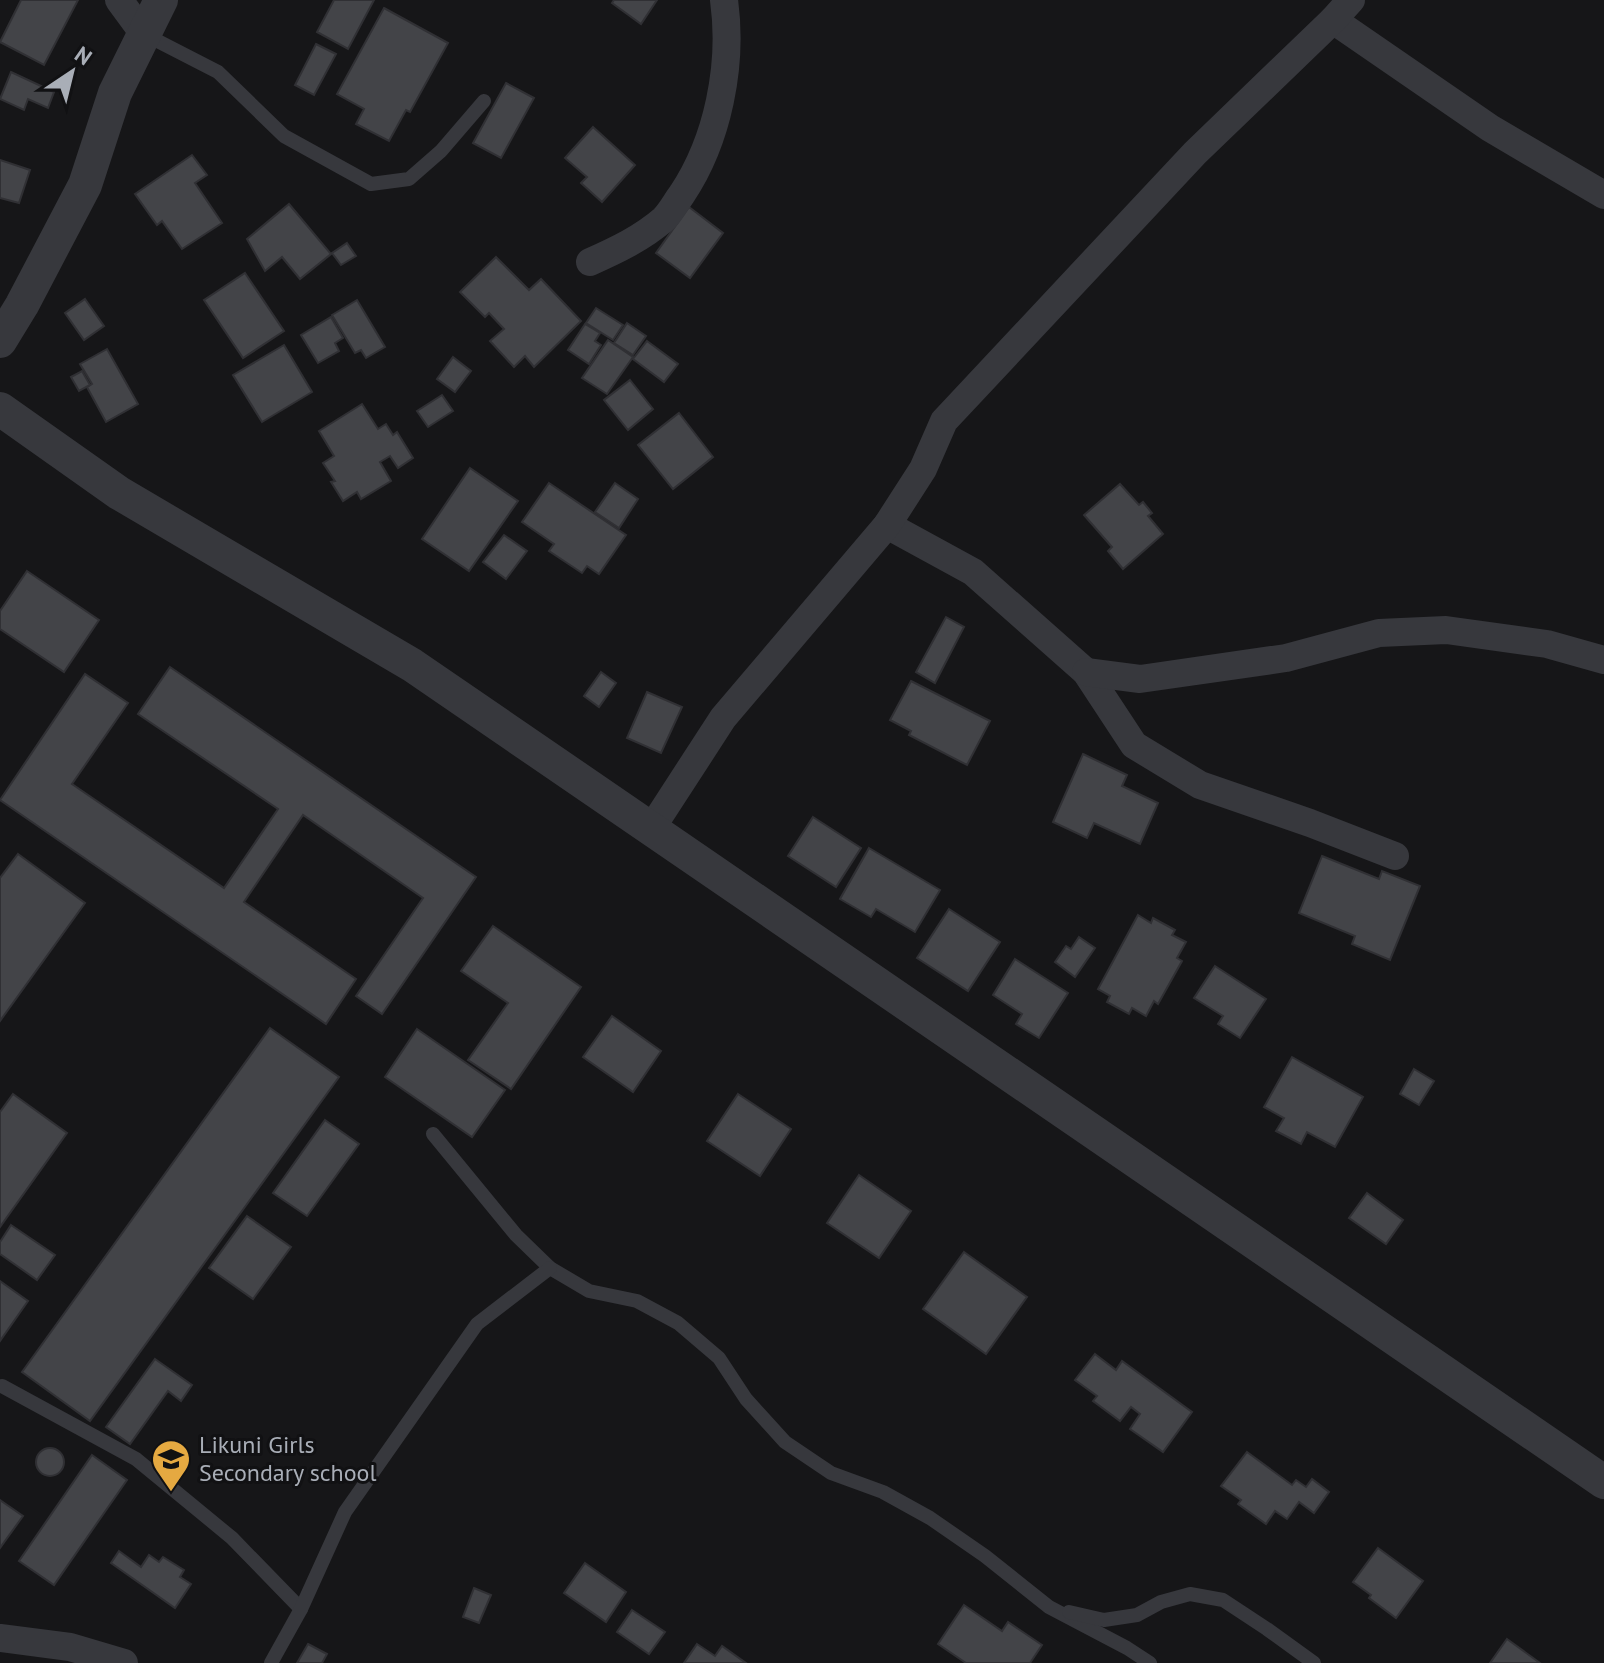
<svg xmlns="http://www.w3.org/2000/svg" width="1604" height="1663" viewBox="0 0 1604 1663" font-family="'PT Sans',sans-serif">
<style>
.building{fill:#434448;stroke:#303034;stroke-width:2}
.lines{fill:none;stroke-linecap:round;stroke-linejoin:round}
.service{stroke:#37383d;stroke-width:14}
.minor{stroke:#37383d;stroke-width:28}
.tertiary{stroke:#37383d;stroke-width:34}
.labels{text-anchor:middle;stroke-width:6;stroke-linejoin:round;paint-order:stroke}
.poi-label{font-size:24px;fill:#a9aeb7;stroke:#111113;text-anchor:start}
</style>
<rect width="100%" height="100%" fill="#161618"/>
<g class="building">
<path d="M 21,0 L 78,0 L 44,65 L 0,42 Z"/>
<path d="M 334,0 L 374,0 L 348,49 L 317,32 Z"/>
<path d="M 614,0 L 657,0 L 641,24 L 612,3 Z"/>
<path d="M 384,8 L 448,43 L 410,112 L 406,110 L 389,141 L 356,124 L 364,109 L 337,94 Z"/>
<path d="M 316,44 L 336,54 L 314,95 L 295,85 Z"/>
<path d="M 11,72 L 54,92 L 48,108 L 28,99 L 24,110 L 0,99 Z"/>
<path d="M 506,83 L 534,98 L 501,158 L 473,143 Z"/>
<path d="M 593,127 L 635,165 L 602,202 L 581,183 L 587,177 L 565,158 Z"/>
<path d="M 192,155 L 207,175 L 195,183 L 222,223 L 182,249 L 162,221 L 157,225 L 135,194 Z"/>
<path d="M 0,160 L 30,170 L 19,203 L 0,198 Z"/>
<path d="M 289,204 L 331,254 L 300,279 L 282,257 L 265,271 L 247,239 Z"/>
<path d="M 689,207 L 723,233 L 690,278 L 656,253 Z"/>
<path d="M 347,243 L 356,256 L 341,265 L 332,253 Z"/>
<path d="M 496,257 L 529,290 L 541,279 L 581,321 L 534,367 L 525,356 L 514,367 L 490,341 L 504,329 L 489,313 L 485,317 L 460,292 Z"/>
<path d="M 245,273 L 284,331 L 243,358 L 204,300 Z"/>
<path d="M 85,299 L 104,326 L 84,340 L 65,313 Z"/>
<path d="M 357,300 L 385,347 L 366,358 L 361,350 L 355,353 L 332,315 Z"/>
<path d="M 596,308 L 623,325 L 613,340 L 586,323 Z"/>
<path d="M 331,317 L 343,338 L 335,343 L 339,351 L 318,363 L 301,335 Z"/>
<path d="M 627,323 L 646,336 L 633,355 L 614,343 Z"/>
<path d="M 585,324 L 600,333 L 595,341 L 601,345 L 589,364 L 568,350 Z"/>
<path d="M 608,340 L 633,357 L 607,394 L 582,378 Z"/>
<path d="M 647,341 L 678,364 L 664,382 L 633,359 Z"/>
<path d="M 284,345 L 312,392 L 262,422 L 233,375 Z"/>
<path d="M 107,349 L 138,404 L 106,422 L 87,387 L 92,384 L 80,364 Z"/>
<path d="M 453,357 L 471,371 L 455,392 L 437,379 Z"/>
<path d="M 82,371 L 90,385 L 79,391 L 71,377 Z"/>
<path d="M 630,380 L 653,409 L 628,430 L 604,400 Z"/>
<path d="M 442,395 L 453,411 L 428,427 L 417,411 Z"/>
<path d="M 362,404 L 378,429 L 386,424 L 393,435 L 397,432 L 413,458 L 398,468 L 390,456 L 380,462 L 391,481 L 361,499 L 357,492 L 343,501 L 331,482 L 335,481 L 323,463 L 334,456 L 319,431 Z"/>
<path d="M 679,413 L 713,457 L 673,489 L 638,445 Z"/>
<path d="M 470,468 L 518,501 L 469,571 L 422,539 Z"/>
<path d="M 549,483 L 626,535 L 599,574 L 587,566 L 582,573 L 549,551 L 554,544 L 522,522 Z"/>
<path d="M 615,483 L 638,499 L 619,528 L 595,512 Z"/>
<path d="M 1120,484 L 1139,505 L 1143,502 L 1152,513 L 1148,516 L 1163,534 L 1123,569 L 1108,551 L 1112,547 L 1084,515 Z"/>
<path d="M 504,535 L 527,551 L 506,579 L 483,562 Z"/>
<path d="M 27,571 L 99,620 L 64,672 L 0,629 L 0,611 Z"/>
<path d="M 946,617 L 964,627 L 935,683 L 916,672 Z"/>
<path d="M 170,667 L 476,877 L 382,1014 L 356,996 L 423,898 L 303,815 L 244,902 L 356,979 L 326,1024 L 0,800 L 85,674 L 128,703 L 72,784 L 224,888 L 278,809 L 138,714 Z"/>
<path d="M 601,672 L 616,683 L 599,707 L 584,696 Z"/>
<path d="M 911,681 L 990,721 L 967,765 L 909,735 L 911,731 L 890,720 Z"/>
<path d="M 647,692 L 682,707 L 661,753 L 627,738 Z"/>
<path d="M 1083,754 L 1127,775 L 1122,786 L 1158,803 L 1140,844 L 1094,823 L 1087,838 L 1053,822 Z"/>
<path d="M 813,817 L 861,848 L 836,887 L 788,856 Z"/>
<path d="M 869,848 L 940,890 L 915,932 L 876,909 L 871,917 L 840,899 Z"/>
<path d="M 18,854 L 85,903 L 0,1021 L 0,878 Z"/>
<path d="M 1322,856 L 1379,879 L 1382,871 L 1420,886 L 1390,960 L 1352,944 L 1355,936 L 1299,913 Z"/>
<path d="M 949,909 L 1000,942 L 968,991 L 917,958 Z"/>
<path d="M 1138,915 L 1151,923 L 1153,918 L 1175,930 L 1172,935 L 1186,942 L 1177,958 L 1182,961 L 1158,1004 L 1154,1001 L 1146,1016 L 1132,1008 L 1129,1014 L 1107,1002 L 1110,996 L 1098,989 Z"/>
<path d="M 493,926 L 581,987 L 511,1089 L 468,1060 L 508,1003 L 461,971 Z"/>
<path d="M 1079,937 L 1095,948 L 1075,977 L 1055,962 L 1066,946 L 1071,949 Z"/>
<path d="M 1015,959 L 1068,993 L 1039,1038 L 1016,1024 L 1022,1014 L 993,995 Z"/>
<path d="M 1215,966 L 1266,999 L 1240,1038 L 1218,1024 L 1223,1016 L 1194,998 Z"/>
<path d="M 612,1016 L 661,1051 L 633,1092 L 583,1057 Z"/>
<path d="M 270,1028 L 339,1077 L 90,1421 L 22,1372 Z"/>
<path d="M 417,1029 L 505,1090 L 472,1137 L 385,1077 Z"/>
<path d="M 1292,1057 L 1363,1097 L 1335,1147 L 1307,1132 L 1301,1144 L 1276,1131 L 1284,1118 L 1264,1107 Z"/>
<path d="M 1414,1069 L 1434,1081 L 1419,1105 L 1400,1094 Z"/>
<path d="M 13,1094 L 67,1133 L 0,1227 L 0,1112 Z"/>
<path d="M 738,1094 L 791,1129 L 760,1176 L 707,1141 Z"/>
<path d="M 325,1120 L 359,1144 L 307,1216 L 273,1193 Z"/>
<path d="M 859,1175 L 911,1211 L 879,1258 L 827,1223 Z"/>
<path d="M 1367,1193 L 1403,1220 L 1386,1244 L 1349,1218 Z"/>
<path d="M 247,1216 L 291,1247 L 253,1299 L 209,1268 Z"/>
<path d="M 11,1225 L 55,1255 L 37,1280 L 0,1254 L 0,1242 Z"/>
<path d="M 964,1252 L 1027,1297 L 986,1354 L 923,1309 Z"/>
<path d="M 0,1281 L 28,1301 L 0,1341 Z"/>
<path d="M 1095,1354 L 1116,1370 L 1122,1361 L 1192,1412 L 1163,1452 L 1130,1429 L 1140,1414 L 1131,1407 L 1120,1421 L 1093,1401 L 1097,1396 L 1075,1380 Z"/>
<path d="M 155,1359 L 192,1385 L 181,1401 L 168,1391 L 130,1444 L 106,1427 Z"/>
<circle cx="50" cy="1462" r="14"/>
<path d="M 1247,1452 L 1292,1485 L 1296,1480 L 1306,1487 L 1312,1479 L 1329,1492 L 1314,1513 L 1299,1502 L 1287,1519 L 1275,1511 L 1266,1524 L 1238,1504 L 1241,1500 L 1221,1486 Z"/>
<path d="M 92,1455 L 127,1480 L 54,1585 L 19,1561 Z"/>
<path d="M 0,1500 L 23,1516 L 0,1548 Z"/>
<path d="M 1378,1548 L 1423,1581 L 1396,1618 L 1369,1598 L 1371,1595 L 1353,1582 Z"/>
<path d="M 119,1551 L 141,1567 L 149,1555 L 159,1562 L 163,1557 L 184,1570 L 180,1577 L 191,1584 L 175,1608 L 111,1563 Z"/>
<path d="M 585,1563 L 626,1592 L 606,1622 L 564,1593 Z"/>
<path d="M 474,1588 L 491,1595 L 479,1623 L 463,1617 Z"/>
<path d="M 964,1605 L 1002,1631 L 1008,1622 L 1042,1645 L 1030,1663 L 966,1663 L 938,1644 Z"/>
<path d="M 632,1610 L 665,1632 L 649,1654 L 617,1632 Z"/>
<path d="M 1507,1639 L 1540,1663 L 1490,1663 Z"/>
<path d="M 308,1644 L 327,1654 L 322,1663 L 297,1663 Z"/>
<path d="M 697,1644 L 715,1656 L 722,1646 L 746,1663 L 684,1663 Z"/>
</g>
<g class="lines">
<g class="service">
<path d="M 144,34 L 218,72 L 284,136 L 371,184 L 409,179 L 441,151 L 484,101"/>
<path d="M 433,1134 L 516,1235 L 550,1268 L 589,1291 L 637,1301 L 678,1323 L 719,1358 L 746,1399 L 785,1442 L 831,1473 L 883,1492 L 930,1518 L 985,1556 L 1049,1607 L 1127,1648 L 1150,1663"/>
<path d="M 2,1386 L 136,1459 L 232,1538 L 301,1609"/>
<path d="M 1069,1612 L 1104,1620 L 1137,1615 L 1161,1602 L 1190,1594 L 1223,1600 L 1267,1629 L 1314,1663"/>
<path d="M 271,1663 L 301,1609 L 345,1512 L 477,1324 L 550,1268"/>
</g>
<g class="minor">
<path d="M 119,0 L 144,34"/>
<path d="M 1333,20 L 1490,128 L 1604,195"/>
<path d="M 590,262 C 617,250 642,238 664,219 C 671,212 676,202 682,194 C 718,140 733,65 724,0"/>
<path d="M 887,525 L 973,572 L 1086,672 L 1134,745 L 1200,785 L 1310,823 L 1395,856"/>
<path d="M 1086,672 L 1140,679 L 1286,658 L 1379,633 L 1446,630 L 1547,644 L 1604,660"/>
<path d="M 651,829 L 723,718 L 887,525 L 923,469 L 944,421 L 1195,153 L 1333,20 L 1351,0"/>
<path d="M 0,1638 L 70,1647 L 124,1663"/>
</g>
<g class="tertiary">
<path d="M 0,341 L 22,305 L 85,185 L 115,93 L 161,0"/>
<path d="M 0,409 L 119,493 L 412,665 L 1604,1482"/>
</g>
</g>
<defs>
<g id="school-pin" transform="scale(2)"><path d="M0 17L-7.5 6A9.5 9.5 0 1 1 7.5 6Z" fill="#e5a941" stroke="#111113"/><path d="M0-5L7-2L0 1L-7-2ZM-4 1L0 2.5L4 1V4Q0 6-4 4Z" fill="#111"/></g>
</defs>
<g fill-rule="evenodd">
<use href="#school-pin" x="171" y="1459"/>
</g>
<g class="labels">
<g class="poi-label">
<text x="199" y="1453">Likuni Girls<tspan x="199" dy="28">Secondary school</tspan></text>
</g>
</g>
<g transform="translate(72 72) rotate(35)" stroke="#111113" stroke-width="6" paint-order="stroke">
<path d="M0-6L14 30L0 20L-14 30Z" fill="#a9aeb7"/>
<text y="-12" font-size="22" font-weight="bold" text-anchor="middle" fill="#a9aeb7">N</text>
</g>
</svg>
